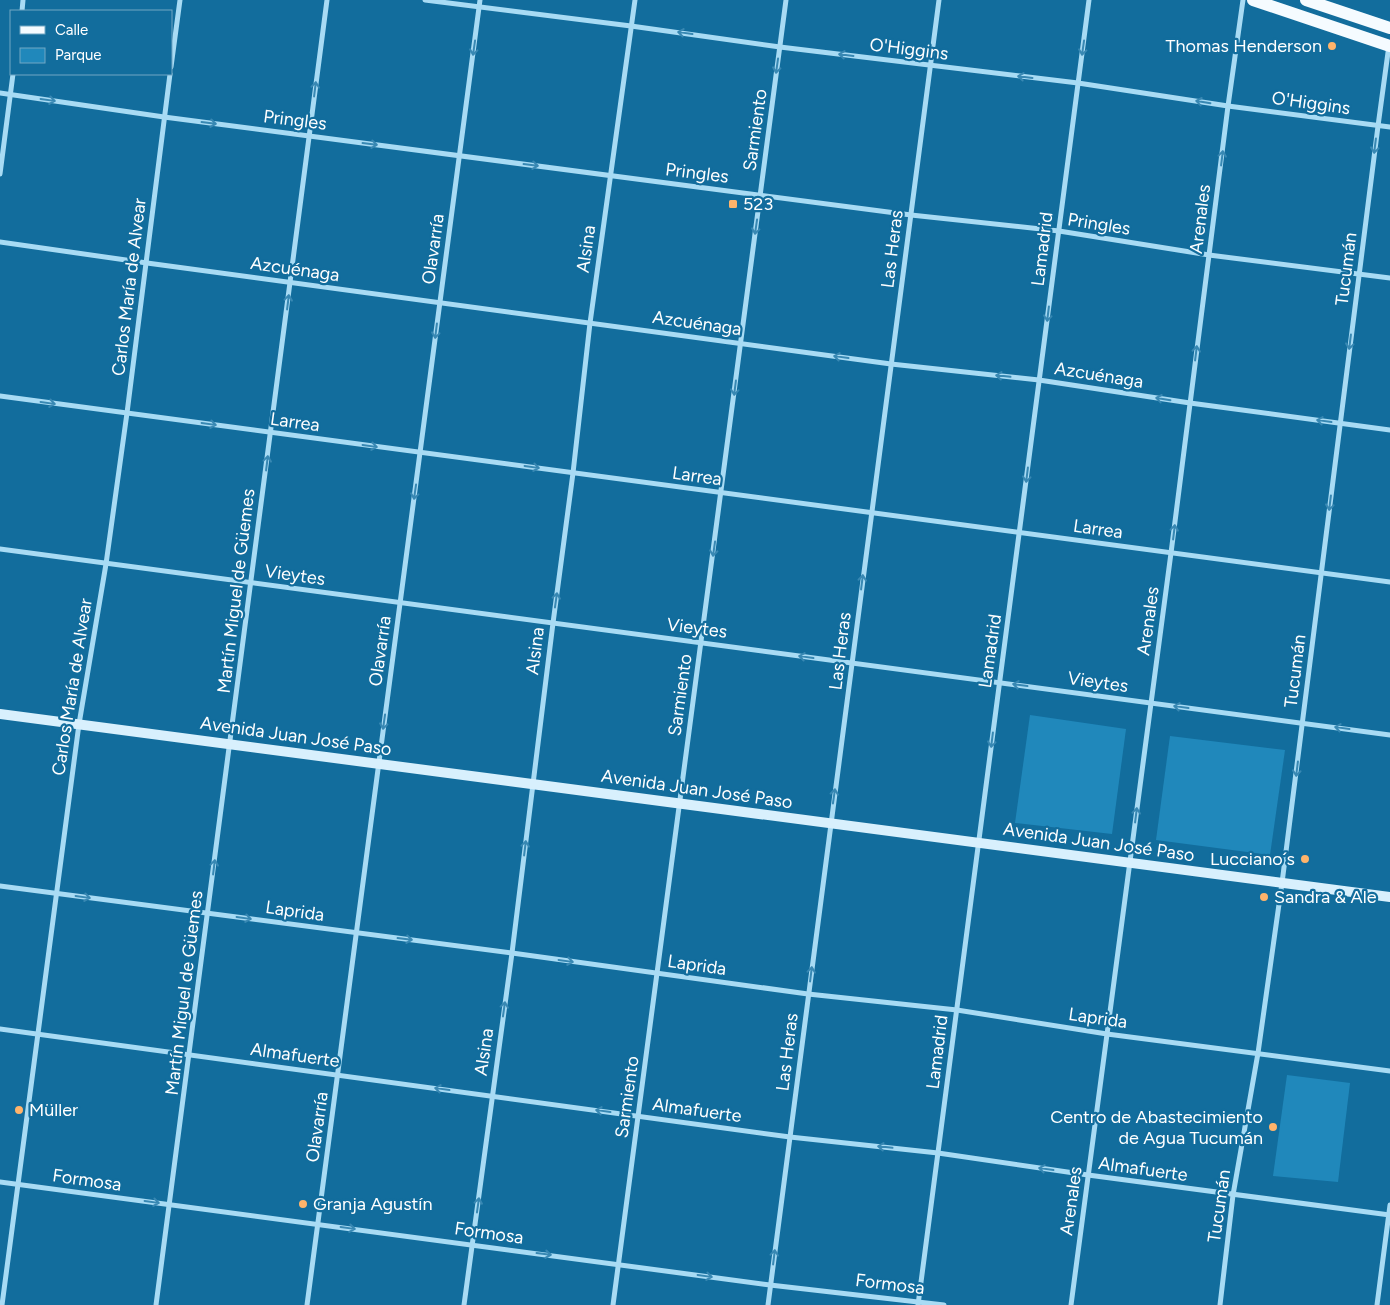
<svg xmlns="http://www.w3.org/2000/svg" width="1390" height="1305" viewBox="0 0 1390 1305" font-family="Figtree,sans-serif">
<style>
.green{fill:#2088bb}
.lines{fill:none;stroke-linecap:round;stroke-linejoin:round}
.minor{stroke:#a8dbf4;stroke-width:5}
.secondary{stroke:#d8f0fd;stroke-width:10}
.primary{stroke:#f5fbff;stroke-width:12}
.oneway{stroke:#3888b3}
.poi-dot{fill:#ffb46b;stroke:#126d9d;stroke-width:2}
.labels{text-anchor:middle;stroke-width:4.5;stroke-linejoin:round;paint-order:stroke}
.poi-label{font-size:18px;fill:#fff;stroke:#126d9d;text-anchor:start}
.street-label{font-size:18px;fill:#fff;stroke:#126d9d}
</style>
<rect width="100%" height="100%" fill="#126d9d"/>
<g class="green">
<path d="M 1030,715 L 1126,729 L 1112,834 L 1015,823 Z"/>
<path d="M 1170,736 L 1285,750 L 1270,855 L 1156,840 Z"/>
<path d="M 1287,1075 L 1350,1083 L 1338,1182 L 1273,1176 Z"/>
</g>
<g class="lines">
<g class="minor">
<path d="M 425,0 L 631,26 L 780,47 L 1078,83 L 1228,106 L 1390,127"/>
<path d="M 22,11 L 23,0"/>
<path d="M 171,67 L 180,0"/>
<path d="M 0,93 L 164,117 L 911,215 L 1059,231 L 1209,255 L 1390,278"/>
<path d="M 0,174 L 13,74"/>
<path d="M 0,242 L 147,263 L 891,364 L 1039,380 L 1190,403 L 1390,430"/>
<path d="M 0,396 L 1390,582"/>
<path d="M 0,549 L 1390,735"/>
<path d="M 0,886 L 512,953 L 808,994 L 957,1010 L 1107,1034 L 1390,1071"/>
<path d="M 0,1029 L 790,1137 L 938,1153 L 1088,1175 L 1390,1215"/>
<path d="M 0,1182 L 770,1285 L 944,1305"/>
<path d="M 2,1305 L 79,724 L 106,564 L 127,413 L 170,74"/>
<path d="M 156,1305 L 327,0"/>
<path d="M 307,1305 L 480,0"/>
<path d="M 464,1305 L 512,953 L 553,623 L 573,473 L 590,323 L 635,0"/>
<path d="M 613,1305 L 786,0"/>
<path d="M 768,1305 L 939,0"/>
<path d="M 918,1305 L 1089,0"/>
<path d="M 1071,1305 L 1171,553 L 1228,106 L 1243,0"/>
<path d="M 1220,1305 L 1233,1195 L 1258,1053 L 1282,883 L 1378,126 L 1389,45"/>
<path d="M 1377,1305 L 1390,1205"/>
</g>
<path class="secondary" d="M 0,714 L 1390,897"/>
<g class="primary">
<path d="M 1253,0 L 1390,46"/>
<path d="M 1306,0 L 1390,28"/>
</g>
</g>
<defs><path id="oneway-shaft" d="M-6 0H5M1.5-3L5.5 0L1.5 3" fill="none" stroke-width="1.6" stroke-linecap="round" stroke-linejoin="round" transform="scale(1.25)"/></defs>
<g class="oneway">
<use href="#oneway-shaft" transform="translate(685 33) rotate(-172)"/>
<use href="#oneway-shaft" transform="translate(474 48) rotate(98)"/>
<use href="#oneway-shaft" transform="translate(1083 48) rotate(98)"/>
<use href="#oneway-shaft" transform="translate(846 55) rotate(-173)"/>
<use href="#oneway-shaft" transform="translate(777 66) rotate(98)"/>
<use href="#oneway-shaft" transform="translate(1025 77) rotate(-173)"/>
<use href="#oneway-shaft" transform="translate(315 89) rotate(-83)"/>
<use href="#oneway-shaft" transform="translate(48 100) rotate(8)"/>
<use href="#oneway-shaft" transform="translate(1203 102) rotate(-171)"/>
<use href="#oneway-shaft" transform="translate(209 123) rotate(7)"/>
<use href="#oneway-shaft" transform="translate(370 144) rotate(7)"/>
<use href="#oneway-shaft" transform="translate(1375 146) rotate(97)"/>
<use href="#oneway-shaft" transform="translate(1222 158) rotate(-83)"/>
<use href="#oneway-shaft" transform="translate(531 165) rotate(7)"/>
<use href="#oneway-shaft" transform="translate(756 227) rotate(98)"/>
<use href="#oneway-shaft" transform="translate(288 302) rotate(-83)"/>
<use href="#oneway-shaft" transform="translate(1048 314) rotate(97)"/>
<use href="#oneway-shaft" transform="translate(436 331) rotate(97)"/>
<use href="#oneway-shaft" transform="translate(1350 342) rotate(97)"/>
<use href="#oneway-shaft" transform="translate(1196 353) rotate(-83)"/>
<use href="#oneway-shaft" transform="translate(841 357) rotate(-172)"/>
<use href="#oneway-shaft" transform="translate(1003 376) rotate(-174)"/>
<use href="#oneway-shaft" transform="translate(735 388) rotate(97)"/>
<use href="#oneway-shaft" transform="translate(1163 399) rotate(-171)"/>
<use href="#oneway-shaft" transform="translate(48 403) rotate(8)"/>
<use href="#oneway-shaft" transform="translate(1324 421) rotate(-172)"/>
<use href="#oneway-shaft" transform="translate(209 424) rotate(8)"/>
<use href="#oneway-shaft" transform="translate(370 446) rotate(8)"/>
<use href="#oneway-shaft" transform="translate(267 463) rotate(-83)"/>
<use href="#oneway-shaft" transform="translate(532 467) rotate(8)"/>
<use href="#oneway-shaft" transform="translate(1027 475) rotate(97)"/>
<use href="#oneway-shaft" transform="translate(415 492) rotate(98)"/>
<use href="#oneway-shaft" transform="translate(1330 503) rotate(97)"/>
<use href="#oneway-shaft" transform="translate(1174 532) rotate(-83)"/>
<use href="#oneway-shaft" transform="translate(714 549) rotate(98)"/>
<use href="#oneway-shaft" transform="translate(862 582) rotate(-83)"/>
<use href="#oneway-shaft" transform="translate(556 600) rotate(-82)"/>
<use href="#oneway-shaft" transform="translate(806 657) rotate(-172)"/>
<use href="#oneway-shaft" transform="translate(1020 685) rotate(-172)"/>
<use href="#oneway-shaft" transform="translate(1181 707) rotate(-172)"/>
<use href="#oneway-shaft" transform="translate(384 722) rotate(98)"/>
<use href="#oneway-shaft" transform="translate(1342 728) rotate(-172)"/>
<use href="#oneway-shaft" transform="translate(992 740) rotate(97)"/>
<use href="#oneway-shaft" transform="translate(1297 769) rotate(97)"/>
<use href="#oneway-shaft" transform="translate(834 796) rotate(-82)"/>
<use href="#oneway-shaft" transform="translate(1136 815) rotate(-83)"/>
<use href="#oneway-shaft" transform="translate(525 848) rotate(-83)"/>
<use href="#oneway-shaft" transform="translate(214 867) rotate(-83)"/>
<use href="#oneway-shaft" transform="translate(83 897) rotate(8)"/>
<use href="#oneway-shaft" transform="translate(244 918) rotate(8)"/>
<use href="#oneway-shaft" transform="translate(405 939) rotate(7)"/>
<use href="#oneway-shaft" transform="translate(566 961) rotate(8)"/>
<use href="#oneway-shaft" transform="translate(811 974) rotate(-83)"/>
<use href="#oneway-shaft" transform="translate(504 1009) rotate(-82)"/>
<use href="#oneway-shaft" transform="translate(442 1089) rotate(-172)"/>
<use href="#oneway-shaft" transform="translate(603 1111) rotate(-172)"/>
<use href="#oneway-shaft" transform="translate(885 1147) rotate(-174)"/>
<use href="#oneway-shaft" transform="translate(1046 1169) rotate(-172)"/>
<use href="#oneway-shaft" transform="translate(152 1202) rotate(8)"/>
<use href="#oneway-shaft" transform="translate(478 1205) rotate(-82)"/>
<use href="#oneway-shaft" transform="translate(348 1228) rotate(8)"/>
<use href="#oneway-shaft" transform="translate(544 1254) rotate(7)"/>
<use href="#oneway-shaft" transform="translate(774 1257) rotate(-83)"/>
<use href="#oneway-shaft" transform="translate(705 1276) rotate(8)"/>
</g>
<g class="poi-dot">
<circle cx="1332" cy="46" r="5"/>
<rect x="728" y="199" width="10" height="10" rx="2.5"/>
<circle cx="1305" cy="859" r="5"/>
<circle cx="1264" cy="897" r="5"/>
<circle cx="19" cy="1110" r="5"/>
<circle cx="1273" cy="1127" r="5"/>
<circle cx="303" cy="1204" r="5"/>
</g>
<g class="labels">
<g class="poi-label">
<text x="1322" y="52" text-anchor="end">Thomas Henderson</text>
<text x="743" y="210">523</text>
<text x="1295" y="865" text-anchor="end">Lucciano´s</text>
<text x="1274" y="903">Sandra &amp; Ale</text>
<text x="29" y="1116">Müller</text>
<text x="1263" y="1123" text-anchor="end">Centro de Abastecimiento<tspan x="1263" dy="21">de Agua Tucumán</tspan></text>
<text x="313" y="1210">Granja Agustín</text>
</g>
<g class="street-label">
<text transform="translate(909 49) rotate(7)" y="6">O'Higgins</text>
<text transform="translate(1311 103) rotate(8)" y="6">O'Higgins</text>
<text transform="translate(295 120) rotate(7)" y="6">Pringles</text>
<text transform="translate(755 130) rotate(-82)" y="6">Sarmiento</text>
<text transform="translate(697 173) rotate(7)" y="6">Pringles</text>
<text transform="translate(1200 219) rotate(-83)" y="6">Arenales</text>
<text transform="translate(1099 224) rotate(9)" y="6">Pringles</text>
<text transform="translate(433 249) rotate(-82)" y="6">Olavarría</text>
<text transform="translate(586 249) rotate(-82)" y="6">Alsina</text>
<text transform="translate(892 249) rotate(-83)" y="6">Las Heras</text>
<text transform="translate(1042 249) rotate(-83)" y="6">Lamadrid</text>
<text transform="translate(295 269) rotate(8)" y="6">Azcuénaga</text>
<text transform="translate(1346 269) rotate(-83)" y="6">Tucumán</text>
<text transform="translate(129 287) rotate(-83)" y="6">Carlos María de Alvear</text>
<text transform="translate(697 323) rotate(8)" y="6">Azcuénaga</text>
<text transform="translate(1099 375) rotate(9)" y="6">Azcuénaga</text>
<text transform="translate(295 422) rotate(8)" y="6">Larrea</text>
<text transform="translate(697 476) rotate(8)" y="6">Larrea</text>
<text transform="translate(1098 529) rotate(8)" y="6">Larrea</text>
<text transform="translate(295 575) rotate(8)" y="6">Vieytes</text>
<text transform="translate(236 591) rotate(-83)" y="6">Martín Miguel de Güemes</text>
<text transform="translate(1148 621) rotate(-82)" y="6">Arenales</text>
<text transform="translate(697 628) rotate(7)" y="6">Vieytes</text>
<text transform="translate(380 651) rotate(-82)" y="6">Olavarría</text>
<text transform="translate(535 651) rotate(-83)" y="6">Alsina</text>
<text transform="translate(840 651) rotate(-83)" y="6">Las Heras</text>
<text transform="translate(990 651) rotate(-82)" y="6">Lamadrid</text>
<text transform="translate(1295 671) rotate(-83)" y="6">Tucumán</text>
<text transform="translate(1098 682) rotate(8)" y="6">Vieytes</text>
<text transform="translate(72 687) rotate(-81)" y="6">Carlos María de Alvear</text>
<text transform="translate(680 695) rotate(-82)" y="6">Sarmiento</text>
<text transform="translate(296 736) rotate(8)" y="6">Avenida Juan José Paso</text>
<text transform="translate(697 789) rotate(8)" y="6">Avenida Juan José Paso</text>
<text transform="translate(1099 842) rotate(8)" y="6">Avenida Juan José Paso</text>
<text transform="translate(295 911) rotate(8)" y="6">Laprida</text>
<text transform="translate(697 965) rotate(8)" y="6">Laprida</text>
<text transform="translate(184 993) rotate(-83)" y="6">Martín Miguel de Güemes</text>
<text transform="translate(1098 1018) rotate(8)" y="6">Laprida</text>
<text transform="translate(484 1052) rotate(-82)" y="6">Alsina</text>
<text transform="translate(787 1052) rotate(-83)" y="6">Las Heras</text>
<text transform="translate(937 1052) rotate(-83)" y="6">Lamadrid</text>
<text transform="translate(295 1055) rotate(8)" y="6">Almafuerte</text>
<text transform="translate(627 1097) rotate(-82)" y="6">Sarmiento</text>
<text transform="translate(697 1110) rotate(8)" y="6">Almafuerte</text>
<text transform="translate(317 1127) rotate(-82)" y="6">Olavarría</text>
<text transform="translate(1143 1169) rotate(8)" y="6">Almafuerte</text>
<text transform="translate(87 1180) rotate(8)" y="6">Formosa</text>
<text transform="translate(1071 1201) rotate(-82)" y="6">Arenales</text>
<text transform="translate(1219 1206) rotate(-82)" y="6">Tucumán</text>
<text transform="translate(489 1233) rotate(8)" y="6">Formosa</text>
<text transform="translate(890 1284) rotate(7)" y="6">Formosa</text>
</g>
</g>
<rect x="10" y="10" width="162" height="65" fill="#126d9d" stroke="#71a7c4"/>
<rect x="20" y="26" width="25" height="8" fill="#f5fbff" stroke="#71a7c4"/>
<text x="55" y="35" font-size="15" fill="#ffffff">Calle</text>
<rect x="20" y="48" width="25" height="15" fill="#2088bb" stroke="#71a7c4"/>
<text x="55" y="60" font-size="15" fill="#ffffff">Parque</text>
</svg>
